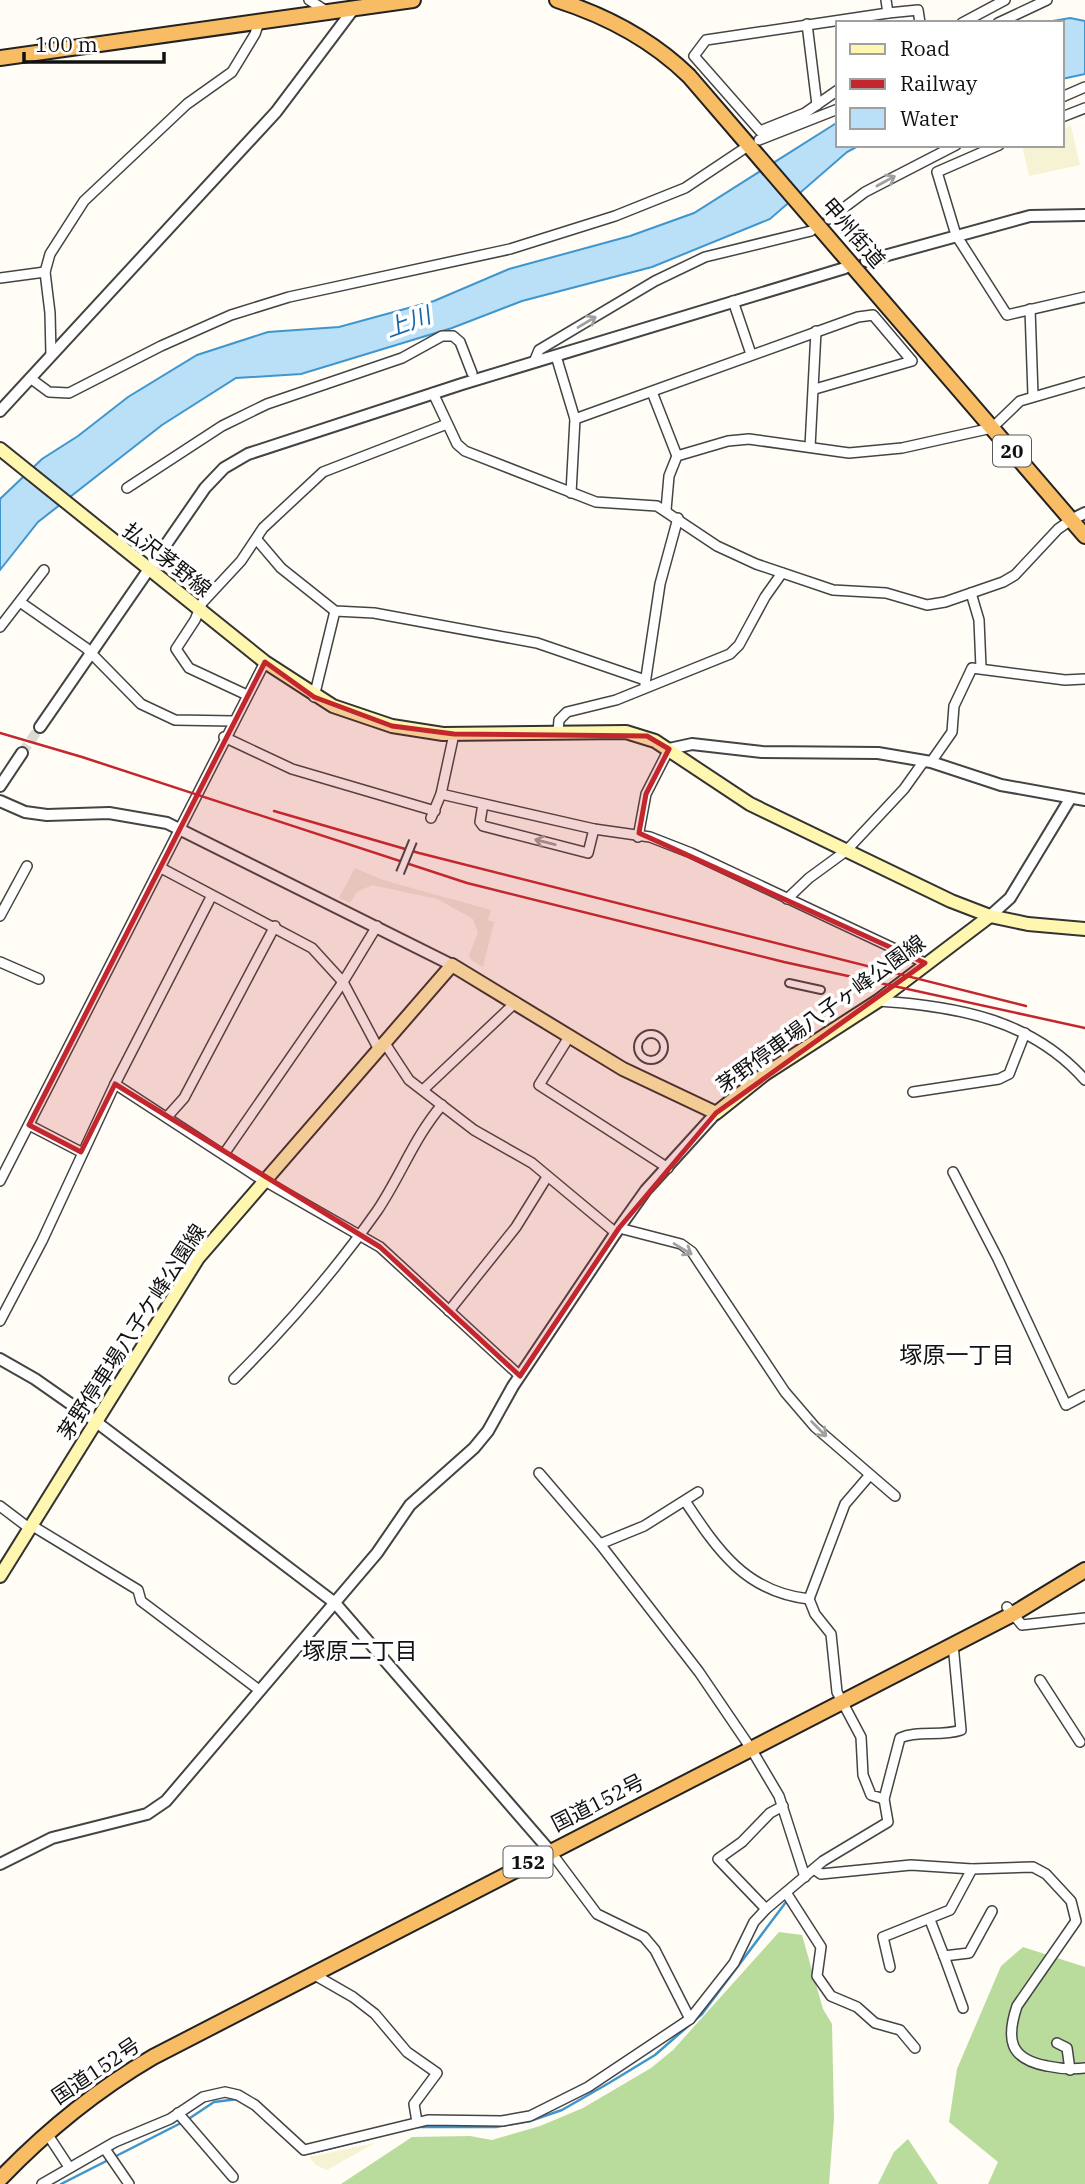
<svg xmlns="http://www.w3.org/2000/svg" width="1085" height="2184" viewBox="0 0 1085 2184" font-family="'IBM Plex Serif','Noto Sans JP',serif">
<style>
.farmland{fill:#f6f3d4}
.forest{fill:#b9dc9c}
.plaza{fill:#f1ede2}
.water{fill:#b9e0f7;stroke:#3f96cf;stroke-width:2}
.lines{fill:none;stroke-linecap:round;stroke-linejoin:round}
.stream{stroke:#3f96cf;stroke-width:2.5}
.tertiary-tunnel{stroke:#dbdad3;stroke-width:10;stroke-dasharray:10 5;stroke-linecap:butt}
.pedestrian-casing{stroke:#444;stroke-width:10}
.minor-casing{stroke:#444;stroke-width:12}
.tertiary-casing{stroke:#444;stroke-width:14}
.secondary-casing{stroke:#333;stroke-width:16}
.trunk-casing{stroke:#222;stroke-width:18}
.pedestrian{stroke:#fff;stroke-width:6}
.minor{stroke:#fff;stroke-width:9}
.tertiary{stroke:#fff;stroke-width:10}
.secondary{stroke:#fff6b0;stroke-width:12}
.trunk{stroke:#f7bc64;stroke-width:14}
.rail{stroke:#c4262e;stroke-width:2.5}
.pedestrian-bridge-casing{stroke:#444;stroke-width:10;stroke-linecap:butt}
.pedestrian-bridge{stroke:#fff;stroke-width:6}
.oneway{stroke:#a0a0a0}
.marked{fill:#c4262e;fill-opacity:0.2;stroke:#c4262e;stroke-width:5;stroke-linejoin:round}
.labels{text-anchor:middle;stroke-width:7;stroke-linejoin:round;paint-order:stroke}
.shield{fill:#fff;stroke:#585858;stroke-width:2}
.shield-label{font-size:19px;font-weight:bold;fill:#111}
.street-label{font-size:21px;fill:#111;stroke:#fff}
.water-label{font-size:23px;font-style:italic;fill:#1768a6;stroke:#fff}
.neighbourhood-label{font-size:23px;fill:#111;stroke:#fff}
</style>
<rect width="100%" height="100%" fill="#fffdf5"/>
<g class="farmland">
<path d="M 1071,126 L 1080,165 L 1029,176 L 1022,145 L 1062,145 L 1062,129 Z"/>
<path d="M 375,2143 L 327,2170 L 317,2166 L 309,2157 Z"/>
</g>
<g class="forest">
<path d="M 779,1932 L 802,1935 L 823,2009 L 832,2024 L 834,2119 L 829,2184 L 341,2184 L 412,2137 L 470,2136 L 492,2140 L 540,2126 L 583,2108 L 651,2068 L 673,2050 Z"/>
<path d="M 1023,1947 L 1085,1967 L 1085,2184 L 988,2184 L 998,2162 L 949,2122 L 957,2069 L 1001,1966 Z"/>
<path d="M 908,2139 L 938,2184 L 878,2184 L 894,2152 Z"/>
</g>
<path class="plaza" d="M 355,868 L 383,880 L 491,910 L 488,920 L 494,922 L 483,967 L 471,960 L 469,955 L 478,933 L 473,919 L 437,899 L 372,885 L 357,892 L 350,903 L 339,898 Z"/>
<g class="water">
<path d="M 1070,18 L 1085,21 L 1085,74 L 1062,79 L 1062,23 L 1041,23 Z"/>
<path d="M 838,122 L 838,145 L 860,145 L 847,152 L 770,219 L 652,267 L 522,301 L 452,328 L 301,374 L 236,378 L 162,425 L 38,522 L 0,570 L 0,499 L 42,459 L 78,436 L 128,397 L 197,355 L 268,332 L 339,327 L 434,301 L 509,269 L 630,236 L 694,213 Z"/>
</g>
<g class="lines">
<g class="stream">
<path d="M 187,2120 L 214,2102 L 238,2099"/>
<path d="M 265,2120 L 301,2153"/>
<path d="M 416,2127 L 496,2127 L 530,2121 L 562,2110 L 609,2083 L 655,2055 L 702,2014 L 786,1902"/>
<path d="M 311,2153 L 369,2139"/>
<path d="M 61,2184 L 181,2123"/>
</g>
<path class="tertiary-tunnel" d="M 22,753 L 40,727"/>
<g class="pedestrian-casing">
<g id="pedestrian">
<path d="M 789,983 L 821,990"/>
<circle cx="651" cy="1047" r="13"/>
</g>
</g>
<g class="minor-casing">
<g id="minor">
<path d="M 309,0 L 328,12"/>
<path d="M 886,0 L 888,13 L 918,10 L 920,23"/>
<path d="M 962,23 L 1005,0"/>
<path d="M 998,23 L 1047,0"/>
<path d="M 807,24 L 817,105"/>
<path d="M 838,90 L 805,113 L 760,131 L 694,56 L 706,40 L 888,13"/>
<path d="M 1062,97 L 1085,87"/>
<path d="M 1062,117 L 1085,108"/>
<path d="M 759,140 L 838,109"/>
<path d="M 999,145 L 937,172 L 956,235 L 1007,315 L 1085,297"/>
<path d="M 829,219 L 865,192 L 956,145"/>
<path d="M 0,278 L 45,272"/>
<path d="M 733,301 L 751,354"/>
<path d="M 1030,309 L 1033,395"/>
<path d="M 51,355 L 50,313 L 45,272 L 50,254 L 84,201 L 187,104 L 232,72 L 255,34 L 259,22"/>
<path d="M 556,356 L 575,419 L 571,493"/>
<path d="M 534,362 L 539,350 L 655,281 L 705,257 L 811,231"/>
<path d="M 30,378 L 49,392 L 69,393 L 161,346 L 231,315 L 289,297 L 510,249 L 615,216 L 685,188 L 742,150"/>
<path d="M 652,392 L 677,456"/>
<path d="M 433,393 L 457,444 L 465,451 L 596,502 L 657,506 L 717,546 L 756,564 L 833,590 L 886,593 L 927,605 L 945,602 L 1003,582 L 1015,575 L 1058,529 L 1071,520"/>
<path d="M 575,419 L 858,317 L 873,315 L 912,361 L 815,389"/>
<path d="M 810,447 L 816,331"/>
<path d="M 127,488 L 222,426 L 267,404 L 402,358 L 442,336 L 453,336 L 460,342 L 472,373"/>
<path d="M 666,510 L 669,476 L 677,456 L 728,441 L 749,439 L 849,453 L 902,448 L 992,428 L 1020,401 L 1085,382"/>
<path d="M 258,541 L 281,568 L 335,611 L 374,613 L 537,643 L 645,680"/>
<path d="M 971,593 L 979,620 L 981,668"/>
<path d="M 20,602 L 86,648 L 141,704 L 175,720 L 233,721"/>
<path d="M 0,627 L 44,570"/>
<path d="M 645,684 L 660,584 L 678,518"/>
<path d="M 247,695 L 189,668 L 176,649 L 195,620 L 202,603 L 241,561 L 263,528 L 323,472 L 447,424"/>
<path d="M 314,697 L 335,611"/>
<path d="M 558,732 L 559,720 L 567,712 L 616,700 L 730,654 L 739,645 L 765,597 L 782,573"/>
<path d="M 224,737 L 292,769 L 435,811"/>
<path d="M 931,762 L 952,732 L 954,706 L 972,668 L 1065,680 L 1085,679"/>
<path d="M 441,794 L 594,829 L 650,837 L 691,853 L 925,963"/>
<path d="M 483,804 L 480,822 L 483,826 L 588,853 L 594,829"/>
<path d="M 431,818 L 441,794 L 454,734"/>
<path d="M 638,837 L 646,794 L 669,749"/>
<path d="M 161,868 L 312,948 L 343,982 L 378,1048"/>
<path d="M 787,899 L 809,878 L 846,851 L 904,789 L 924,761"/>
<path d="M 0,916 L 27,866"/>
<path d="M 0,962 L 39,979"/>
<path d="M 878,1001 C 956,1006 1031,1019 1085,1080"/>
<path d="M 569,1037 L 539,1085 L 668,1168"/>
<path d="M 384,1042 L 409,1080 L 474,1130 L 532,1163 L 616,1233"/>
<path d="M 115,1084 L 256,1176 L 380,1247 L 520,1376"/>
<path d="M 423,1090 L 516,1002"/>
<path d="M 913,1092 L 999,1079 L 1009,1074 L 1025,1033"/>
<path d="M 167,1117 L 184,1098 L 275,926"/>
<path d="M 29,1125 L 81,1152"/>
<path d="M 224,1154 L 343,982 L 377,926"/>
<path d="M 953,1172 L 998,1259 L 1066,1405 L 1085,1395"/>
<path d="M 0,1181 L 265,662"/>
<path d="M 619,1228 L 681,1244 L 692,1252 L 785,1392 L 815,1427 L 895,1496"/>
<path d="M 449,1311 L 516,1227 L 547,1177"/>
<path d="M 0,1321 L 42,1241 L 115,1084 L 211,897"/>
<path d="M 234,1379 C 286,1327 335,1271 377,1211 C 400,1177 415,1136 442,1105"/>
<path d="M 539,1473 L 600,1544 L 699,1672 L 750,1747 L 779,1796 L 805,1877"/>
<path d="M 869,1476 L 845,1504 L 809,1599 L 815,1614 L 831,1634 L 837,1692 L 861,1737 L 863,1775 L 871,1795 L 884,1799"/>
<path d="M 685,1501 C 717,1549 745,1592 809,1599"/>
<path d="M 0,1506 L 29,1528"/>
<path d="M 31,1525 L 138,1590 L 141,1601 L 149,1607 L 259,1690"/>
<path d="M 600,1544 L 644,1526 L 698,1492"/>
<path d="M 1007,1607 L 1022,1625 L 1085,1618"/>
<path d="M 1040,1680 L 1080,1742"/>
<path d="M 550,1851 L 597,1914 L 644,1937 L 655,1950 L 690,2019"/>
<path d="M 814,1869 L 821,1874 L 911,1865 L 972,1869 L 1033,1867 L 1046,1874 L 1071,1901 L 1076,1921 L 1017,2006 C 1006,2039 1009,2059 1047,2066 C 1061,2069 1071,2070 1085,2068"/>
<path d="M 787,1894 L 821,1947 L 817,1976 L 831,1996 L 857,2007 L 875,2023 L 900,2030 L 915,2048"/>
<path d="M 766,1909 L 718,1859 L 742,1842 L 770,1813 L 783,1806"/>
<path d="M 930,1920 L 944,1956 L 969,1953 L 992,1911"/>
<path d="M 944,1956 L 963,2008"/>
<path d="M 890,1967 L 883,1937 L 950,1910 L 972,1869"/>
<path d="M 313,1974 L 353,1997 L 375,2014 L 407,2052 L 437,2073 L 414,2104 L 417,2122"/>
<path d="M 1057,2043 L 1067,2048 L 1070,2070"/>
<path d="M 178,2113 L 233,2177"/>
<path d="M 46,2132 L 69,2167"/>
<path d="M 105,2149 L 129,2184"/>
<path d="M 42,2184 L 115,2142 L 170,2119 L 203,2097 L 225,2092 L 238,2095 L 255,2105 L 304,2150 L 428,2120 L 502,2121 L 530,2116 L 588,2087 L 690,2019 L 734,1963 L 754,1922 L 766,1909 L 823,1861 L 888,1822 L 884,1799 L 900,1738 C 918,1730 941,1737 961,1730 L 953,1644"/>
</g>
</g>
<g class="tertiary-casing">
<g id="tertiary">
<path d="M 866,261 L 1030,216 L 1085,215"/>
<path d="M 0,411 L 276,112 L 355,7"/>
<path d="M 1071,520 L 1085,513"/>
<path d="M 40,727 L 205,488 L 224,468 L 248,454 L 462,384 L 845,268"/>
<path d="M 669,749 L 692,744 L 762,752 L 878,753 L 931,762 L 1001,785 L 1085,800"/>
<path d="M 0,786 L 22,753"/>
<path d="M 0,801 L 25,812 L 47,815 L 109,813 L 167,823 L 452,965"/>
<path d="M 990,916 L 1010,898 L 1070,799"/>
<path d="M 0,1359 L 35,1379 L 95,1421 L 335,1603 L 550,1851"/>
<path d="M 0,1864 L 52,1838 L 147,1814 L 166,1801 L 377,1553 L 410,1505 L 474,1448 L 488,1431 L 513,1386 L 619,1228 L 646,1190 L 716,1113"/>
</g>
</g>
<g class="secondary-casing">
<g id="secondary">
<path d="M 0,449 L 265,662 L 333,706 L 392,726 L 443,734 L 626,732 L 655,741 L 750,804 L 951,901 L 990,916 L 1028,924 L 1085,929"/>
<path d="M 0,1576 L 198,1258 L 452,965 L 623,1069 L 716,1113 L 765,1074 L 878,1001 L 990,916"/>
</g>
</g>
<g class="trunk-casing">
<g id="trunk">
<path d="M 557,0 C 607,16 651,39 689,76 L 1085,536"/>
<path d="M 0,58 L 413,0"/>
<path d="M 0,2179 C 46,2131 95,2091 153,2057 L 1013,1614 L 1085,1570"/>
</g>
</g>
<use href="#pedestrian" class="pedestrian"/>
<use href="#minor" class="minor"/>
<use href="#tertiary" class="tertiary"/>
<use href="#secondary" class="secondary"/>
<use href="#trunk" class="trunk"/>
<g class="rail">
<path d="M 0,733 L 82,757 L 467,883 L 784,962 L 1085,1028"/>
<path d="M 274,811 L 419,853 L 1026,1006"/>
</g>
<g class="pedestrian-bridge-casing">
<path id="pedestrian-bridge" d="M 400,873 L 413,841"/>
</g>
<use href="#pedestrian-bridge" class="pedestrian-bridge"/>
</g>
<defs><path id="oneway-shaft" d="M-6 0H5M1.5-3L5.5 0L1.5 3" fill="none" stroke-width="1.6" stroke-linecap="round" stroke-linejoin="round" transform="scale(1.75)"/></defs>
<g class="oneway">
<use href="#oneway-shaft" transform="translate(886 181) rotate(-29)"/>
<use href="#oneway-shaft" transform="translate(587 322) rotate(-31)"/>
<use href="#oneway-shaft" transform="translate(545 842) rotate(-166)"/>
<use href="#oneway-shaft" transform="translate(683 1249) rotate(31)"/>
<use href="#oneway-shaft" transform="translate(819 1429) rotate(45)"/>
</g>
<path class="marked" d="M 265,662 L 314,697 L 392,726 L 454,734 L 647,736 L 669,749 L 646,794 L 639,833 L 925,963 L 716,1113 L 619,1228 L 520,1376 L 380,1247 L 115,1084 L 81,1152 L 29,1125 Z"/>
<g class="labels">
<g class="shield">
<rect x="993" y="435.5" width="38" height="31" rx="5"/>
<rect x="503.5" y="1846.5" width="49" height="31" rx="5"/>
</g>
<g class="shield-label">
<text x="1012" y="458">20</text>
<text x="528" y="1869">152</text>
</g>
<g class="street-label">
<text transform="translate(853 233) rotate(49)" y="7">甲州街道</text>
<text transform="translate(167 560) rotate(38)" y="7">払沢茅野線</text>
<text transform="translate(821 1014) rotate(-36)" y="7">茅野停車場八子ヶ峰公園線</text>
<text transform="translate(132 1332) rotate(-57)" y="7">茅野停車場八子ケ峰公園線</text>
<text transform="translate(598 1803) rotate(-27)" y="7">国道152号</text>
<text transform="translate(96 2071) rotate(-34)" y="7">国道152号</text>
</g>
<g class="water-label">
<text transform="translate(408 322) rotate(-20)" y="8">上川</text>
</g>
<g class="neighbourhood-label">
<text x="957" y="1363">塚原一丁目</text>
<text x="360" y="1659">塚原二丁目</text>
</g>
</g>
<rect x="836" y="21" width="228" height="126" fill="#ffffff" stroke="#a0a0a0" stroke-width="2"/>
<rect x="850" y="44" width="35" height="10" fill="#fff6b0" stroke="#a0a0a0" stroke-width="2"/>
<text x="900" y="56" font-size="21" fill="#111111">Road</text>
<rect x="850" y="79" width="35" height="10" fill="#c4262e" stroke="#a0a0a0" stroke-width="2"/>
<text x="900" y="91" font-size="21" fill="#111111">Railway</text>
<rect x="850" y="108" width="35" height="21" fill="#b9e0f7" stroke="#a0a0a0" stroke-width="2"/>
<text x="900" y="126" font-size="21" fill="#111111">Water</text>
<path d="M24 52v10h140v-10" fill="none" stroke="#111111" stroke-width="3.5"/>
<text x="35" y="52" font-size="21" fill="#111111" stroke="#ffffff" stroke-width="5" paint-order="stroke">100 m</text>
</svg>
